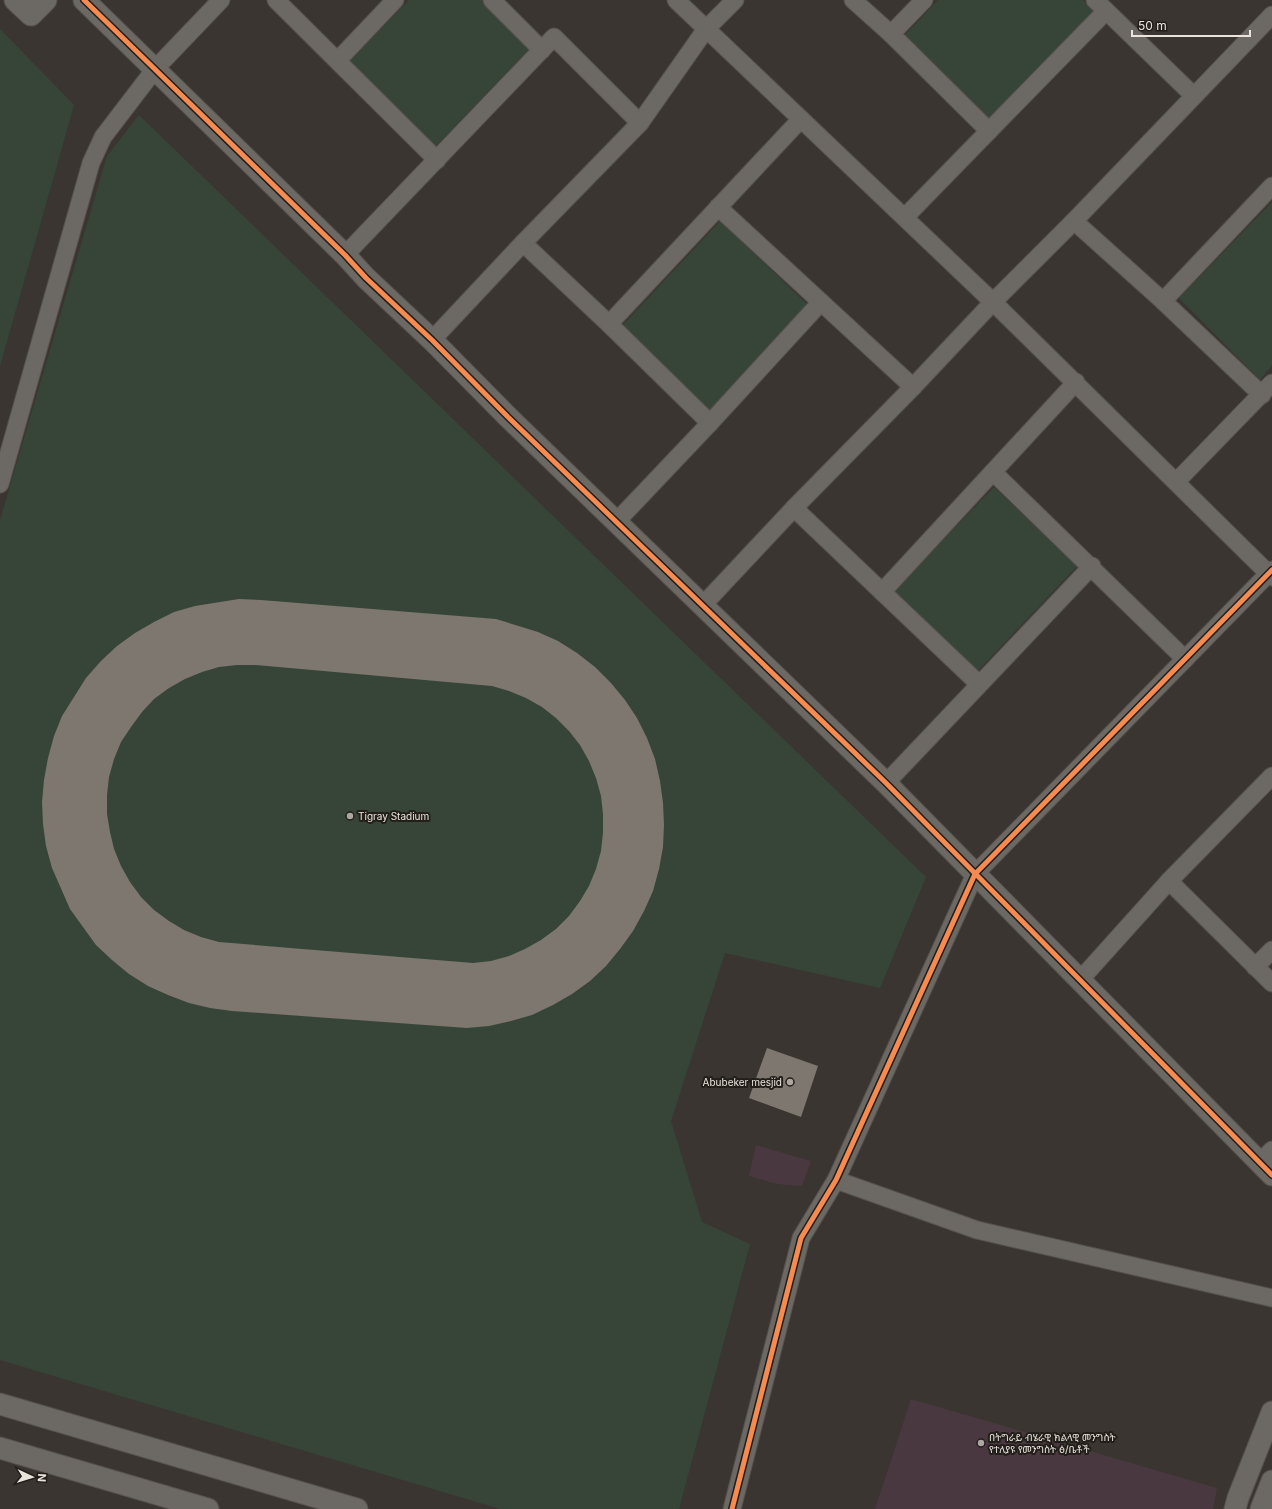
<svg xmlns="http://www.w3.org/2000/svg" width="1272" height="1509" viewBox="0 0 1272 1509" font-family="Inter,'Noto Sans Ethiopic',sans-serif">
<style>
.commercial{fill:#493840}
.green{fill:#374538}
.building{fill:#7e776f;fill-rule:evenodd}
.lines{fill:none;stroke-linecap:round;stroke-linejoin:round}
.minor-casing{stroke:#56514c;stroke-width:19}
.tertiary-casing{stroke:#56514c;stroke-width:23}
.minor{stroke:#6c6863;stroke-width:17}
.tertiary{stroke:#6c6863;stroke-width:21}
.cycleway-casing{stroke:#221e19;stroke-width:8}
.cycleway{stroke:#f68b52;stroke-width:5}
.poi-dot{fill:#aca7a0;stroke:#221e19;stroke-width:1.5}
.labels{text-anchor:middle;stroke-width:4;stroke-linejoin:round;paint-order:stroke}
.poi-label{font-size:10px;fill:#eae4dd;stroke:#221e19;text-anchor:start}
</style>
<rect width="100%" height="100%" fill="#3a3530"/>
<g class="commercial">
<path d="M 756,1145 L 811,1161 L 802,1186 L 777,1184 L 749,1176 Z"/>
<path d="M 911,1399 L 1217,1488 L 1213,1509 L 875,1509 Z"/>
</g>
<g class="green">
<path d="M 409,0 L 483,0 L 531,47 L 435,147 L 348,63 Z"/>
<path d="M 938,0 L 1083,0 L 1094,11 L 988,120 L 903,37 Z"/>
<path d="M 0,29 L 74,105 L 0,366 Z"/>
<path d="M 139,115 L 926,877 L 880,988 L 725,953 L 671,1121 L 702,1222 L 750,1244 L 679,1509 L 500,1509 L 0,1360 L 0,520 L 107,156 Z"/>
<path d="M 1272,202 L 1272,365 L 1260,380 L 1179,298 Z"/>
<path d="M 720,221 L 808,305 L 710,410 L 622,326 Z"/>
<path d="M 994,487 L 1077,566 L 978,671 L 894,591 Z"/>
</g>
<g class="building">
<path d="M 239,599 L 261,600 L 496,619 L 538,632 L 558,641 L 577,653 L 595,667 L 611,683 L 625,700 L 637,718 L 647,738 L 655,759 L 660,781 L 663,803 L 664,825 L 663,847 L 659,869 L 653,891 L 644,911 L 633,931 L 620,949 L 606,966 L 590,981 L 572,994 L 553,1005 L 532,1015 L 511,1021 L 489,1026 L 467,1028 L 232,1011 L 210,1008 L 189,1003 L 168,995 L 148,986 L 129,974 L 112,960 L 96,945 L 70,909 L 52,868 L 46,846 L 43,824 L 42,802 L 44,780 L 48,758 L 54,736 L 62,716 L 86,678 L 101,661 L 117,646 L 135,633 L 154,622 L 174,612 L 195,606 ZM 237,665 L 256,665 L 492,686 L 509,691 L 526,698 L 542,707 L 556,718 L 569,731 L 580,745 L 589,761 L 596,778 L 601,796 L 603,814 L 603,833 L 601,851 L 596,869 L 589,886 L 580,901 L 569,916 L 556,929 L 541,940 L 525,949 L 509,956 L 491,961 L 473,963 L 219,942 L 201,937 L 184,930 L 169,921 L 154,910 L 141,897 L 130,882 L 121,866 L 114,849 L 110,832 L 107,814 L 107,795 L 109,777 L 114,759 L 121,742 L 131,727 L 142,712 L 154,699 L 169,688 L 185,679 L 202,672 L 219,667 Z"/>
<path d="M 767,1048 L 818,1066 L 801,1117 L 749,1098 Z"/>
</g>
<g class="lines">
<g class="minor-casing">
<g id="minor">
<path d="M 276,0 L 437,160"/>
<path d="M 492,0 L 542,50"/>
<path d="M 676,0 L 993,302 L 1272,577"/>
<path d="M 853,0 L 891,34 L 989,131"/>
<path d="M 1095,0 L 1194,96"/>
<path d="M 891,34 L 924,0"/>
<path d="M 338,60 L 395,0"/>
<path d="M 718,207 L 913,387"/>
<path d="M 905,217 L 1106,11"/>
<path d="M 1074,221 L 1163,301 L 1262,395"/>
<path d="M 523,243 L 609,324 L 710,423"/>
<path d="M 345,255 L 554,37 L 640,123"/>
<path d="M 1163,301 L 1272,186"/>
<path d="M 609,324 L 801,119"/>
<path d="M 432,340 L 523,243 L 640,123 L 706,29 L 735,0"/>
<path d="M 993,472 L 1185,659"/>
<path d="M 1176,482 L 1272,383"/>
<path d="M 0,484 L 91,163 L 103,137 L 155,69 L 221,0"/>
<path d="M 794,508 L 979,684"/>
<path d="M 617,521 L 710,423 L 821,302"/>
<path d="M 882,592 L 1076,382"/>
<path d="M 703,605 L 794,508 L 913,387 L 993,302 L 1074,221 L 1272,15"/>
<path d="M 886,783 L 1092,566"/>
<path d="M 1169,881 L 1272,983"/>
<path d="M 1255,967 L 1272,950"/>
<path d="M 1080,980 L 1169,881 L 1272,776"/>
<path d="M 1259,1163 L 1272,1150"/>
<path d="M 836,1180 L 977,1230 L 1272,1298"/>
<path d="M 732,1509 L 801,1238 L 836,1180 L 975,874 L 1272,570"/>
</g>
</g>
<g class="tertiary-casing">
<g id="tertiary">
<path d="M 15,0 L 31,15 L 46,0"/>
<path d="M 84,0 L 345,255 L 366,278 L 432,340 L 508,417 L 886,783 L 1272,1175"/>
<path d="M 0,1404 L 357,1509"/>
<path d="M 0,1448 L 208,1509"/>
<path d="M 1235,1509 L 1238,1498 L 1272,1412"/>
<path d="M 1261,1509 L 1272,1481"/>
</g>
</g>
<use href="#minor" class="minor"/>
<use href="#tertiary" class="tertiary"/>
<g class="cycleway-casing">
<g id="cycleway">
<path d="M 84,0 L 345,255 L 366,278 L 432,340 L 508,417 L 886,783 L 1272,1175"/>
<path d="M 732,1509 L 801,1238 L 836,1180 L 975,874 L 1272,570"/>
</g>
</g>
<use href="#cycleway" class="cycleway"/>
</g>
<g class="poi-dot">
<circle cx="350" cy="816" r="4"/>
<circle cx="790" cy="1082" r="4"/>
<circle cx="981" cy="1443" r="4"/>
</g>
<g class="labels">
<g class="poi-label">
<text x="358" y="820">Tigray Stadium</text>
<text x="782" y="1086" text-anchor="end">Abubeker mesjid</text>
<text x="989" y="1441">በትግራይ ብሄራዊ ክልላዊ መንግስት<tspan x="989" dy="12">የተለያዩ የመንግስት ፅ/ቤቶች</tspan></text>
</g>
</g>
<g transform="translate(32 1477) rotate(94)" stroke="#221e19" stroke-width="3" paint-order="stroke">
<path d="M0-3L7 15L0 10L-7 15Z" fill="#eae4dd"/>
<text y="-6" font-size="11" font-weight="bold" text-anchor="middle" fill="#eae4dd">N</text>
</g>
<path d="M1132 30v6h118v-6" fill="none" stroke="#eae4dd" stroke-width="2"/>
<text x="1138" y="30" font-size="12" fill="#eae4dd" stroke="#221e19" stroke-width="3" paint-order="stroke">50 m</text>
</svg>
